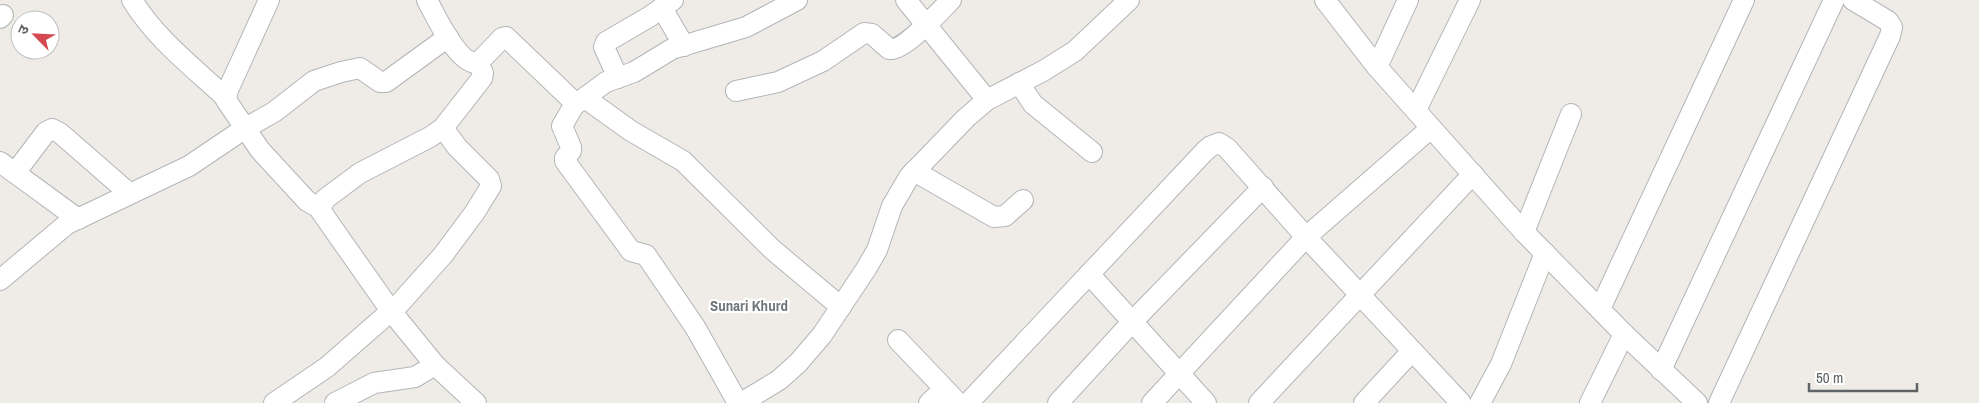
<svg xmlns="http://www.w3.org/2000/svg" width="1979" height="403" viewBox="0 0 1979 403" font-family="'Archivo Narrow','Noto Sans Devanagari',sans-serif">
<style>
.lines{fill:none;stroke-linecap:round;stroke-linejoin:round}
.minor-casing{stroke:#b2b5b7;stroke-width:22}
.minor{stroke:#fff;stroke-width:20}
.labels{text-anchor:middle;stroke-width:4.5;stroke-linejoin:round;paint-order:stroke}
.quarter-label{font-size:15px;font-weight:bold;fill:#707577;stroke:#fff}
</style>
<rect width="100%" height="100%" fill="#efece7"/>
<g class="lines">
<g class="minor-casing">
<g id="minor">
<path d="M 132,0 C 156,39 193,67 226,98"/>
<path d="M 269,0 L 228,90 L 226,100 L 260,150 L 307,201 L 314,205 L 321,207"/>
<path d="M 427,0 C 435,15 458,65 478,63 L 502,38 L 506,37 L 573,101 L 573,107 L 562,126 L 571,147 L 571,151 L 565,158 L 565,161 L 631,251 L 646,255 L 695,327 L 738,403"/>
<path d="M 906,0 L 987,100"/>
<path d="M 1325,0 L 1377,67 L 1524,232 L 1624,334 L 1697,403"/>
<path d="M 662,8 L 684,46"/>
<path d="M 0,18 L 3,15"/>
<path d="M 1377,67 L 1408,0"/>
<path d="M 618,78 L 604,47 L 606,42 L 649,17 L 673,0"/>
<path d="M 1019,83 L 1033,104 L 1092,152"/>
<path d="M 736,91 L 778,82 L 823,61 L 864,33 L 872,34 L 889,49 C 903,52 940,11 951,0"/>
<path d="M 585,98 L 631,131 L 683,161 L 773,250 L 841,307"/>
<path d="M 576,104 L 606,82 L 634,72 L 672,49 L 746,27 L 797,0"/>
<path d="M 1416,110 L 1470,0"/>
<path d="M 0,162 L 78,219"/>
<path d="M 914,171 L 994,217 L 1005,216 L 1023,200"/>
<path d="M 15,173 L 46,132 L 52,129 L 60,133 L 130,194"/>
<path d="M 1524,232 L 1571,114"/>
<path d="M 1089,274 L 1206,403"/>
<path d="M 0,280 L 67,224 L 189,166 L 244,129 L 274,112 L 314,81 L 341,72 L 360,68 L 380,82 L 386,82 L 448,37"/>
<path d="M 1600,309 L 1744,0"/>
<path d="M 392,312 L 443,255 L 475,212 L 491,186 L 489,179 L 457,147 L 443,128"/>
<path d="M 898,340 L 958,403"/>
<path d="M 1661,370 L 1834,0"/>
<path d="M 274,403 L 327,367 L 391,311"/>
<path d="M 335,403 L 374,383 L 415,377 L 435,365"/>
<path d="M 476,403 L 435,365 L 391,311 L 320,210 L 325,199 L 360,173 L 430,137 L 443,128 L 482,78 L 483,73 L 478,63"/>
<path d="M 741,403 L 779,380 L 798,363 L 822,335 L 866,269 L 877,250 L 892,206 L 909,177 L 966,118 L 987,100 L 1043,71 L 1075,51 L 1129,0"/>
<path d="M 929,403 L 944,389"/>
<path d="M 968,403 L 1205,151 L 1211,146 L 1219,143 L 1227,148 L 1306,237 L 1461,403"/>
<path d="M 1058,403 L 1133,321 L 1263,187"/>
<path d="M 1152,403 L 1306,237 L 1431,128"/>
<path d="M 1259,403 L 1473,174"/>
<path d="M 1364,403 L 1412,351"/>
<path d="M 1480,403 L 1501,364 L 1545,253"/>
<path d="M 1590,403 L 1624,334"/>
<path d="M 1719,403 L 1890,36 L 1892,27 L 1888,21 L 1853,0"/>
</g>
</g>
<use href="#minor" class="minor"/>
</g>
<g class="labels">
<g class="quarter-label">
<text x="749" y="311">Sunari Khurd</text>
</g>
</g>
<g transform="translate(35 35) rotate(294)"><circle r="24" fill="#ffffff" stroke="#bfc1c1"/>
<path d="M0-4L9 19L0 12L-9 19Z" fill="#d44852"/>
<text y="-8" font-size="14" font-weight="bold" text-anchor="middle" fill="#5f6365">उ</text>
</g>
<path d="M1809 383v8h108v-8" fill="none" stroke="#5f6365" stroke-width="2.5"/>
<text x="1816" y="383" font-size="15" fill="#5f6365" stroke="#ffffff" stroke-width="4" paint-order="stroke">50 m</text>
</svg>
